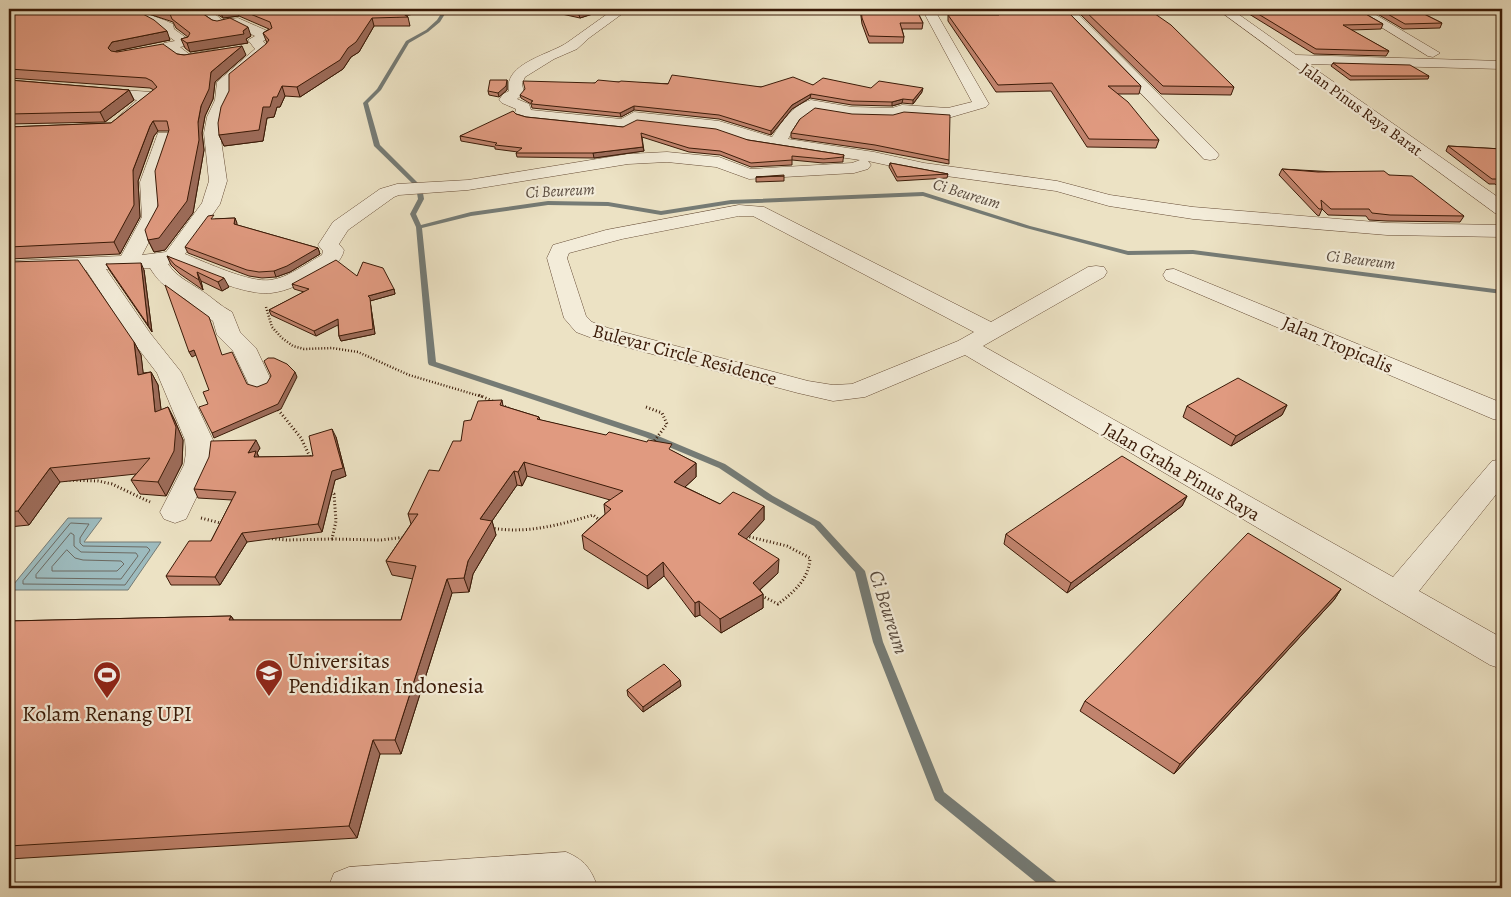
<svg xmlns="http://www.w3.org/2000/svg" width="1511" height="897" viewBox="0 0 1511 897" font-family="Alegreya,serif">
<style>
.water{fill:#9dbbbe;stroke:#757b75}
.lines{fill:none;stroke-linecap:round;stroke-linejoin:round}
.shore{stroke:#6c6a62;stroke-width:1}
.stream{fill:#757b75;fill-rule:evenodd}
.minor-casing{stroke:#664c36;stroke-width:1}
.path-far1{stroke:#3a1a07;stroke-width:2.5;stroke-dasharray:1 2;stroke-linecap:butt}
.path{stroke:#3a1a07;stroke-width:3;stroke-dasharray:1 2.5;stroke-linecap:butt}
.minor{fill:#f3ecd9;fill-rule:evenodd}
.wall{fill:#c1846e;stroke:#3a1a07}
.shaded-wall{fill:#9d6c5a;stroke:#3a1a07}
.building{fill:#e09a80;stroke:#3a1a07}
.labels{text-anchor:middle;stroke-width:4.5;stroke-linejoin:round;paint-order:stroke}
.far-street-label{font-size:16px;fill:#3a1a07;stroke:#f3ecd9}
.far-water-label{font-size:16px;font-style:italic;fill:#584a3e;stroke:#f3ecd9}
.street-label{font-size:19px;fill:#3a1a07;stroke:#f3ecd9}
.water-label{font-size:20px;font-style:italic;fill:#584a3e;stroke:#f3ecd9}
.near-poi-label{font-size:22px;fill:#3a1a07;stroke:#f3ecd9;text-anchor:start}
</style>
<rect width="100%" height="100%" fill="#ece2c4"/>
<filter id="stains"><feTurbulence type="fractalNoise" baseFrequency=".004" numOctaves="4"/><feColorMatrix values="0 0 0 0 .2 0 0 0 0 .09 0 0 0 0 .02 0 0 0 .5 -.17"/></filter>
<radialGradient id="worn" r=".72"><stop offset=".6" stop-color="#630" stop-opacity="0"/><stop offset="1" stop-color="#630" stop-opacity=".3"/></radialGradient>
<path class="water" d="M 68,518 L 102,518 L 84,542 L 161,542 L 128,590 L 9,590 Z"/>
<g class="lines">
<g class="shore">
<path d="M 71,523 L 89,524 L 80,538 L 80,543 L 83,546 L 147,547 L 150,550 L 125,585 L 23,584 L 23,581 Z"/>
<path d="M 71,533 L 74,535 L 74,546 L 81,552 L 136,553 L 138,556 L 121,579 L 36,578 L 36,575 Z"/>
<path d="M 67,550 L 75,558 L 83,560 L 121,561 L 124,564 L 117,571 L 52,571 L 52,567 Z"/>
</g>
<path class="stream" d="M 444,9 L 448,9 L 440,22 L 428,32 L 409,43 L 381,90 L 368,103 L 380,145 L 422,187 L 424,199 L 416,214 L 421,225 L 471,212 L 548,201 L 608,202 L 661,211 L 731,200 L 923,192 L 1030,226 L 1128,251 L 1193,250 L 1502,290 L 1502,294 L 1193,254 L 1128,255 L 1026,228 L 923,196 L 731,204 L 661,215 L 608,206 L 548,205 L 471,216 L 422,228 L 436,362 L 651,433 L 725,464 L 773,496 L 820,522 L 865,571 L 883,642 L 944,792 L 1058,883 L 1060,888 L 1043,888 L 935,800 L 873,642 L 855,572 L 814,526 L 767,500 L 719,468 L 645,437 L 429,365 L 428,363 L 416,227 L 410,214 L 418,199 L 416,187 L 374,146 L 363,103 L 377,89 L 406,41 L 426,30 L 437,20 Z"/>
<g class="minor-casing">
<g id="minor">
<path d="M 92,9 C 120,7 148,12 173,24 L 174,29 L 192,42 L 190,45 L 180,47 L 189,54 L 218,49 L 225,53 L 223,56 L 187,63 L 182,62 L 162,46 L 164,43 L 175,41 L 161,31 L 159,27 L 147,21 L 98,13 Z"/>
<path d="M 191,9 C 205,8 212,11 222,20 L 238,18 L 272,33 L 273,36 L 263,41 L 270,49 L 268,52 L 231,83 L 231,100 L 223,117 L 220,133 L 227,181 L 220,204 L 185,254 C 205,262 250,283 270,280 C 288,278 307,263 322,255 L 323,251 L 318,245 L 333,222 L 380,189 L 397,184 L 468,180 L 628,154 L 667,152 L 719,157 L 751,169 L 852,163 L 860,160 L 777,148 L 748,142 L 717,131 L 637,122 L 624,129 L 527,119 L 517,116 L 515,113 L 516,109 L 502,103 L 499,100 L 503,94 L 509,91 C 503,63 552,54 568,42 C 582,32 596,22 610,12 L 606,9 L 624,9 L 626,11 L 589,38 L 577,49 L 554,59 L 525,77 L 522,84 L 524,93 L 517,99 L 529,104 L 531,110 L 621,119 L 634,112 L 719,121 L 772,137 C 782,122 792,105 811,100 L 852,107 L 892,108 L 902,105 L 948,108 L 972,102 L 922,9 L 934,9 L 989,104 L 986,107 L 948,118 L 903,115 L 893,118 L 852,117 L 814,110 L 798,122 L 788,139 L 874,152 L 924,163 L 1057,181 L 1110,195 L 1193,207 L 1387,223 L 1502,225 L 1502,237 L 1387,235 L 1193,219 L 1109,206 L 1056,191 L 924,173 L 868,161 L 871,165 L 868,169 L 854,173 L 749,179 L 716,167 L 667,162 L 628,164 L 468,190 L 399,195 L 394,197 L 348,230 L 339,244 L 344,250 C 341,264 330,268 317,275 C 303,283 288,291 271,293 C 245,296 196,273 172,263 L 168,264 C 177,277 187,281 199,289 C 211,296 220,306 232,312 L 240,332 L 256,348 L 272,382 L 268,387 L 259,390 L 250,387 L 233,351 L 217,335 L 213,321 C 202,314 195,306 185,299 C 168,287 162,287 150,268 L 106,269 L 150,333 L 181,372 L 213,440 L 214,453 L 212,465 L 186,519 L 175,523 L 164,519 L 160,512 L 184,465 L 186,453 L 185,440 L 157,373 L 134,343 L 86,270 L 9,273 L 9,261 L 121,256 L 142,217 L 140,182 L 158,133 L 170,133 L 172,141 L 158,182 L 162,217 L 142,255 L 166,252 L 202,203 L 209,181 L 204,133 L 207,117 L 215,100 L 217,82 L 255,49 L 248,40 L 255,36 L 233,25 L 220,28 L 216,27 Z"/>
<path d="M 1060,9 L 1073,9 L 1216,151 L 1219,155 L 1216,159 L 1210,160 L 1204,159 Z"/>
<path d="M 1217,9 L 1231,9 L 1296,55 L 1502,61 L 1502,69 L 1308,64 L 1502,200 L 1502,215 L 1495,213 Z"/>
<path d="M 1352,9 L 1366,9 L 1440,53 L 1433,57 L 1428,56 Z"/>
<path d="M 95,88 L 151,92 L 156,94 L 159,97 L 132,120 L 120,120 L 118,117 L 137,100 L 90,95 L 88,92 L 90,89 Z"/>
<path d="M 739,205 L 764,207 L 991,322 L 1088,267 L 1096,266 L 1104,267 L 1107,272 L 1104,277 L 983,346 L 1393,577 L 1492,461 L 1502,459 L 1502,487 L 1419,591 L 1502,638 L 1502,669 L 1490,665 L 965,355 L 865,397 L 833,401 L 798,393 L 592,338 L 576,332 L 564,318 L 547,258 L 553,245 L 606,230 ZM 739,216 L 753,216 L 974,332 L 958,341 L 852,384 L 833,385 L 808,381 L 608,328 L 592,322 L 586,316 L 567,258 L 569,253 L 622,239 Z"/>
<path d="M 1174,269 L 1502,403 L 1502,421 L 1493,419 L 1166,280 L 1163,275 L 1166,270 Z"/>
<path d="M 566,852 C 585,860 591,869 598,888 L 328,888 L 334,873 L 349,867 Z"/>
</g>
</g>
<path class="path-far1" d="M 266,307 L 272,327 L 282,338 L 293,346 L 304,349 L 332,348 L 358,352 L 409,375 L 483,397"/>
<g class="path">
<path d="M 479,395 L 510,409"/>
<path d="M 276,407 L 301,438 L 311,459"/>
<path d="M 646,407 L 662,413 L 667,424 L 652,444"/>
<path d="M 66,480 L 98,481 L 112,484 L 150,502"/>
<path d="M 201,518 L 224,524"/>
<path d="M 491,528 C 527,534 559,525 593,515 L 601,521"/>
<path d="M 746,536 L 787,546 L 810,558 C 809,579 794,592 778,604 L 760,595"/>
<path d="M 265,538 L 287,540 L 332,539 L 336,521 L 334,494 L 329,490"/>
<path d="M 332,539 L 381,540 L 406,537"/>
</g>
<use href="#minor" class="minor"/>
</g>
<g class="wall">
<path d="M 9,9 L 170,40 L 116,51 L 115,52 L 177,54 L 184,55 L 246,55 L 215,82 L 213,99 L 205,116 L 202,133 L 204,150 L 193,213 L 165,250 L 154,252 L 148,240 L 158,206 L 169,131 L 158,131 L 154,136 L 138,181 L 140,217 L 120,254 L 9,259 L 9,127 L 111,123 L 154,90 L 150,88 L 9,78 Z"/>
<path d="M 128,9 L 196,9 L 212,20 L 251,36 L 246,39 L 248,43 L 190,52 L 185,48 L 181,39 L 188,37 L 176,28 L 173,22 L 134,9 Z"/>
<path d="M 206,9 L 419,9 L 420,13 L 406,15 L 408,17 L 410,26 L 374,26 L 359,52 L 351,57 L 343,69 L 300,97 L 285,96 L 280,107 L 277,107 L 274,117 L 267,118 L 263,141 L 224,146 L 219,135 L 267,43 L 263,33 L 269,29 L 239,16 L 223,18 L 209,9 Z"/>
<path d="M 539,9 L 605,9 L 605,10 L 580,18 Z"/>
<path d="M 860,9 L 916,9 L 923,23 L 922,29 L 902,29 L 904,37 L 903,43 L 869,43 L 862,24 Z"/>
<path d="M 987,9 L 1065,9 L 1141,86 L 1139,94 L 1117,94 L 1159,140 L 1156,148 L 1087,147 L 1051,91 L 996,92 L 948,21 L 948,15 L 992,15 Z"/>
<path d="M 1075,9 L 1148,9 L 1234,87 L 1231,95 L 1161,94 Z"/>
<path d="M 1241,9 L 1357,9 L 1383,24 L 1381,29 L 1351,30 L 1389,51 L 1386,56 L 1314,54 Z"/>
<path d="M 1369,9 L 1414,9 L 1442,23 L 1440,28 L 1403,29 Z"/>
<path d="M 1333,63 L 1429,76 L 1428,79 L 1350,80 L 1331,66 Z"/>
<path d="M 9,80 L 129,90 L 134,100 L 105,122 L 9,124 Z"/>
<path d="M 507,80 L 507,90 L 499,97 L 489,95 L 488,91 Z"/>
<path d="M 619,82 L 761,87 L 813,85 L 922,92 L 913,104 L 902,103 L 892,106 L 852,105 L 810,98 L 792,109 L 771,135 L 719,119 L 634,110 L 621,117 L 532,108 L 531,104 L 521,98 L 520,95 L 595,83 Z"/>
<path d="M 516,114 L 526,117 L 748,140 L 844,155 L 843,160 L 843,162 L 823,163 L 792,160 L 792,165 L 751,167 L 720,155 L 689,152 L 642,137 L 644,151 L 594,158 L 517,157 L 516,153 L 518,152 L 495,149 L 495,147 L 461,141 L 460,136 Z"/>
<path d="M 800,119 L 949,160 L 949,164 L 874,150 L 791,138 L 791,133 Z"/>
<path d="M 1448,146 L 1502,149 L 1502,191 L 1495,184 L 1489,184 L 1446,151 Z"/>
<path d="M 890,163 L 948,174 L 947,178 L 897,181 L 889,167 Z"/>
<path d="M 1282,169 L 1389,175 L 1464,216 L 1460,222 L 1387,221 L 1369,220 L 1366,216 L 1328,215 L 1322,209 L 1319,216 L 1317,215 L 1279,175 Z"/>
<path d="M 784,176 L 784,181 L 756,182 L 756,177 Z"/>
<path d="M 235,218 L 237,225 L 318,248 L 320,254 L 290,272 L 276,277 L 262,278 L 249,276 L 188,253 L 185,247 L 215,219 Z"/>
<path d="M 167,256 L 229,287 L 222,291 L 201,281 L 203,290 L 180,274 L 171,265 Z"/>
<path d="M 9,262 L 134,342 L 141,355 L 143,373 L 151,372 L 158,385 L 161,410 L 168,407 L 175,421 L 183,440 L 182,464 L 166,496 L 140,494 L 131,480 L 136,474 L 60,482 L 29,525 L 9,527 Z"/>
<path d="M 106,264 L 144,270 L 152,332 L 110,271 Z"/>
<path d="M 357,276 L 394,289 L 395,294 L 370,301 L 375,334 L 341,341 L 339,336 L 338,324 L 316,336 L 271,315 L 269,310 L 304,292 L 294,289 L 292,284 Z"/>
<path d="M 502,400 L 503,406 L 539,417 L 540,420 L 672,451 L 696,463 L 696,477 L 685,487 L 720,504 L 764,506 L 764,520 L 746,539 L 778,573 L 760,590 L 763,594 L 763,608 L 721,633 L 700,615 L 695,617 L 664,576 L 648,589 L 584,549 L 582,535 L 605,514 L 604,504 L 610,500 L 527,476 L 522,486 L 517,485 L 492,521 L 496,535 L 473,574 L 469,592 L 452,593 L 401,754 L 380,754 L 357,838 L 9,859 L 9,621 L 231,616 L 234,620 L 401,620 L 413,579 L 392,575 L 386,561 L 411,524 L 408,514 L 461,441 L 471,420 Z"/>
<path d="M 1287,405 L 1282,415 L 1231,446 L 1183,417 L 1187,406 Z"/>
<path d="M 336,437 L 346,476 L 335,480 L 322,532 L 247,542 L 220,585 L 171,585 L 166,576 L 211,541 L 232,500 L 198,498 L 194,489 L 260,448 L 257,453 L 259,457 L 313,456 Z"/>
<path d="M 1187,496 L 1182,506 L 1067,593 L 1004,544 L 1006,534 Z"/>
<path d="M 1341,589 L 1334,600 L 1174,774 L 1080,711 L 1085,701 Z"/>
<path d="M 681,686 L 643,712 L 628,696 L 627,690 Z"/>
</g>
<g class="shaded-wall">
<path d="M 219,9 L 236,9 L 239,16 L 223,18 Z"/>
<path d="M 395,9 L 419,9 L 420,13 L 397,17 Z"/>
<path d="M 597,9 L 605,9 L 605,10 L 580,18 L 579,15 Z"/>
<path d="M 372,18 L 374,26 L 359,52 L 351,57 L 343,69 L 300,97 L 297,87 L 348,48 Z"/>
<path d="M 248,27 L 251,36 L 246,39 L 248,43 L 190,52 L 187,43 L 243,31 Z"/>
<path d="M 167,31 L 170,40 L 116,51 L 112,57 L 108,48 L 112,42 Z"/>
<path d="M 242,46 L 246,55 L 215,82 L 213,99 L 205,116 L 202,133 L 204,150 L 193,213 L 165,250 L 154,252 L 148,240 L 198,122 L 201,106 L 211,72 Z"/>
<path d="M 507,80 L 507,90 L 499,97 L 498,93 Z"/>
<path d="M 282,86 L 285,96 L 280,107 L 277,107 L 274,117 L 267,118 L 263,141 L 224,146 L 219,135 L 273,97 Z"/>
<path d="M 923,88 L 922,92 L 913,104 L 913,100 Z"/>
<path d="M 129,90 L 134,100 L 105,122 L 100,112 Z"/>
<path d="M 811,94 L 810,98 L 792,109 L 771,135 L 771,131 L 792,105 Z"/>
<path d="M 903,99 L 902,103 L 892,106 L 892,102 Z"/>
<path d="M 634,106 L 634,110 L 621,117 L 620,113 Z"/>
<path d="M 153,121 L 158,131 L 154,136 L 138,181 L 140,217 L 120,254 L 114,242 L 133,170 L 150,126 Z"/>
<path d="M 643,147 L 644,151 L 594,158 L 593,153 Z"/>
<path d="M 235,218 L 237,223 L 236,230 L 234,224 Z"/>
<path d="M 318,248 L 320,254 L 290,272 L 276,277 L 274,271 Z"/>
<path d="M 141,263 L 144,270 L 152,332 L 148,325 Z"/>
<path d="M 197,272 L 201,281 L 203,290 L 199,280 Z"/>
<path d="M 224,278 L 229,287 L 222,291 L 218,282 Z"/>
<path d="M 394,289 L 395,294 L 370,301 L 375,334 L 341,341 L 339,336 L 368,296 Z"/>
<path d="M 338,319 L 340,324 L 316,336 L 314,331 Z"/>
<path d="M 134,342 L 141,355 L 145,388 L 138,375 Z"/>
<path d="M 194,350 L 196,355 L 192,357 L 189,352 Z"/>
<path d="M 151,372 L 158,385 L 163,425 L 155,412 Z"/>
<path d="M 295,372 L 297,377 L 281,409 L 214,438 L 212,433 Z"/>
<path d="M 1287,405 L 1282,415 L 1231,446 L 1236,436 Z"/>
<path d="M 168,407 L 175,421 L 183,440 L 182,464 L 166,496 L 158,482 Z"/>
<path d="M 332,429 L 336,437 L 346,476 L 335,480 L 322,532 L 318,524 Z"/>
<path d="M 256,440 L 260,448 L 257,453 L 260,460 L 248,453 Z"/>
<path d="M 524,462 L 527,476 L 522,486 L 518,472 Z"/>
<path d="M 696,463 L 696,477 L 675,496 L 674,482 Z"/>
<path d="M 50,468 L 60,482 L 29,525 L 18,511 Z"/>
<path d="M 514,471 L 517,485 L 492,521 L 496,535 L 473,574 L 469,592 L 464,578 L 468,561 L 480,519 Z"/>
<path d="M 1187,496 L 1182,506 L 1067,593 L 1071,583 Z"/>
<path d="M 764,506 L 764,520 L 738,548 L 738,534 Z"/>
<path d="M 242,533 L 247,542 L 220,585 L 215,577 Z"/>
<path d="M 779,559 L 778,573 L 753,596 L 753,583 Z"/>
<path d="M 663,562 L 664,576 L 648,589 L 647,576 Z"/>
<path d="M 447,579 L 452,593 L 401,754 L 395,740 Z"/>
<path d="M 1341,589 L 1334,600 L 1174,774 L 1180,764 Z"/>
<path d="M 763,594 L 763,608 L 721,633 L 720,619 Z"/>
<path d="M 699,601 L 700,615 L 695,617 L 695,603 Z"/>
<path d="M 231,616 L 239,629 L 229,620 Z"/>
<path d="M 680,680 L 681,686 L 643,712 L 643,707 Z"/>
<path d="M 373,740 L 380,754 L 357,838 L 349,826 Z"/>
<path d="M 407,883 L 410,888 L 406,888 Z"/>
</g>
<g class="building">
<path d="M 9,9 L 109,9 L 143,14 L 154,20 L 167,31 L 112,42 L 108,48 L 111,51 L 117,52 L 163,44 L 177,54 L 184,55 L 242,46 L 211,72 L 209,89 L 201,106 L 198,122 L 199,140 L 187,201 L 159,238 L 148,240 L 145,230 L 158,206 L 155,171 L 169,130 L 167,121 L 153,121 L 150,126 L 133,170 L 134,205 L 114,242 L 9,247 L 9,127 L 111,123 L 157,87 L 152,81 L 146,78 L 9,69 Z"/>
<path d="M 155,9 L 196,9 L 212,20 L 217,21 L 230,18 L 248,27 L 243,31 L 244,34 L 187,43 L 181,39 L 188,37 L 190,33 L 172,19 L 170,14 Z"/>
<path d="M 238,9 L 396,9 L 408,17 L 372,18 L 356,42 L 348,48 L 340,60 L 297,87 L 282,86 L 277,97 L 273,97 L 270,107 L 263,107 L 259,130 L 219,135 L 218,123 L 221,107 L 229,91 L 229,74 L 266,44 L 269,40 L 263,33 L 272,28 L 270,22 Z"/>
<path d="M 554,9 L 597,9 L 579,15 Z"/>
<path d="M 861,9 L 916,9 L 923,23 L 900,23 L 904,37 L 869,36 L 862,18 Z"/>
<path d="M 994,9 L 1065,9 L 1141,86 L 1108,86 L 1128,102 L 1159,140 L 1089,139 L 1052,83 L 998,85 L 948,15 L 999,15 Z"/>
<path d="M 1083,9 L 1148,9 L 1171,25 L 1234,87 L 1163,86 Z"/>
<path d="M 1250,9 L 1357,9 L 1383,24 L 1343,25 L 1389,51 L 1316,49 Z"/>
<path d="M 1379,9 L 1414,9 L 1442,23 L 1405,24 Z"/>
<path d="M 1333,63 L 1410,65 L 1429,76 L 1351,76 Z"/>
<path d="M 672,75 L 761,87 L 793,77 L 813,85 L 823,78 L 871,88 L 879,81 L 923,88 L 913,100 L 903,99 L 892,102 L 852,101 L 811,94 L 792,105 L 771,131 L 719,115 L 634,106 L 620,113 L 532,104 L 531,102 L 533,101 L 520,95 L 525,89 L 523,81 L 595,83 L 598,80 L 619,82 L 621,81 L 668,84 Z"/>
<path d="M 9,80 L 129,90 L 100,112 L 9,114 Z"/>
<path d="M 490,80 L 507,80 L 506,86 L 498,93 L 488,91 Z"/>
<path d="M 815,108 L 852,114 L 893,115 L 904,112 L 950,115 L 949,160 L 875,145 L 791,133 L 800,119 Z"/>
<path d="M 513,111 L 516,114 L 526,117 L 623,127 L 637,120 L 716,129 L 748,140 L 844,155 L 843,157 L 824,159 L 792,156 L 792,160 L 751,163 L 720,151 L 689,148 L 641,133 L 643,147 L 593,153 L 516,153 L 522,148 L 495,145 L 497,143 L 460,136 Z"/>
<path d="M 1448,146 L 1502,149 L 1502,183 L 1497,179 L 1492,179 Z"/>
<path d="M 890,163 L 948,174 L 897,177 Z"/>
<path d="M 1282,169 L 1318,172 L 1384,171 L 1389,175 L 1412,176 L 1464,216 L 1390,215 L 1372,213 L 1369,209 L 1331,209 L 1321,200 L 1322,209 L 1319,209 Z"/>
<path d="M 784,175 L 784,176 L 756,177 Z"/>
<path d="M 214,215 L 211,219 L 235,218 L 234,224 L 318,248 L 287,266 L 274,271 L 259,272 L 247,270 L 185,247 L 208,216 Z"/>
<path d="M 167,256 L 224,278 L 218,282 L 197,272 L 199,280 L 175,265 Z"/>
<path d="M 78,260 L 134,342 L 138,375 L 151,372 L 155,412 L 168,407 L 176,427 L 174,451 L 158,482 L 131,480 L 150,458 L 50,468 L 18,511 L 9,512 L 9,262 Z"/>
<path d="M 336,260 L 357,276 L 363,262 L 383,268 L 394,289 L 368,296 L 370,298 L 373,329 L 339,336 L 338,319 L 314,331 L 269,310 L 309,289 L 292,284 Z"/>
<path d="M 141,263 L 148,325 L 106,264 Z"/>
<path d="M 165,285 L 209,317 L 222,355 L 232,352 L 247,384 L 257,387 L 267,383 L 271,376 L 264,361 L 268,358 L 274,358 L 287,364 L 295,372 L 278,404 L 212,433 L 199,407 L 208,404 L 203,392 L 209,390 L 194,350 L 189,352 Z"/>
<path d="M 1238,378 L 1287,405 L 1236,436 L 1187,406 Z"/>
<path d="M 502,400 L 500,405 L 539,417 L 537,419 L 606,435 L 609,432 L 647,442 L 648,440 L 672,444 L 669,449 L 696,463 L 674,482 L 720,504 L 733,492 L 764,506 L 738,534 L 779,559 L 753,583 L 763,594 L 720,619 L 699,601 L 695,603 L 663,562 L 647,576 L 582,535 L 611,509 L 604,504 L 623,491 L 524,462 L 518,472 L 514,471 L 480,519 L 492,521 L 468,561 L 464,578 L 447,579 L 395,740 L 373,740 L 349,826 L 9,846 L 9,621 L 231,616 L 229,620 L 401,620 L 416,566 L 386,561 L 418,514 L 408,514 L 429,470 L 439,471 L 453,441 L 461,441 L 464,421 L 471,420 L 478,401 Z"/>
<path d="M 332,429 L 343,468 L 332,471 L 318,524 L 242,533 L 215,577 L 166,576 L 189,541 L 211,541 L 236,492 L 194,489 L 209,457 L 211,441 L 256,440 L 248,453 L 256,451 L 254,457 L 313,456 L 309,436 Z"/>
<path d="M 1122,456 L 1187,496 L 1071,583 L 1006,534 Z"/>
<path d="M 1248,533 L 1341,589 L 1180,764 L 1085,701 Z"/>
<path d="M 664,664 L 680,680 L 643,707 L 627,690 Z"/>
<path d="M 407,883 L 406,888 L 319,888 Z"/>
</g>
<defs>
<g id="university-pin" transform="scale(1.4375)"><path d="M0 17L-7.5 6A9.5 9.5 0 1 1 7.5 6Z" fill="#8f2418" stroke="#f3ecd9"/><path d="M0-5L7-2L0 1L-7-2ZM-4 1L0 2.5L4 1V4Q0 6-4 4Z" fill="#fff"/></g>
<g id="stadium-pin" transform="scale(1.4375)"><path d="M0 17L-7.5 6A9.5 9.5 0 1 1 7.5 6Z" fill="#8f2418" stroke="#f3ecd9"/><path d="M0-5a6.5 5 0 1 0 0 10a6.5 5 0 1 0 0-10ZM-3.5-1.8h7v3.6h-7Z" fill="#fff"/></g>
</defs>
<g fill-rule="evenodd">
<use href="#university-pin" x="269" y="673"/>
<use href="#stadium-pin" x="107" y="675"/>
</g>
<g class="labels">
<g class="far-street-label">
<text transform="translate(1362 109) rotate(36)" y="6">Jalan Pinus Raya Barat</text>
</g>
<g class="far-water-label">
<text transform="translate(560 190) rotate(-3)" y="6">Ci Beureum</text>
<text transform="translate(967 193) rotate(17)" y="6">Ci Beureum</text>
<text transform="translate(1361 259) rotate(7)" y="6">Ci Beureum</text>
</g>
<g class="street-label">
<text transform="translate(1338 344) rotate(23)" y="7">Jalan Tropicalis</text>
<text transform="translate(685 354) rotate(15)" y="7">Bulevar Circle Residence</text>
<text transform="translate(1182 471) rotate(30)" y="7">Jalan Graha Pinus Raya</text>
</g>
<g class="water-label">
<text transform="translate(889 612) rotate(72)" y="7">Ci Beureum</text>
</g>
<g class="near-poi-label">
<text x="288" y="668">Universitas<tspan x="288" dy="25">Pendidikan Indonesia</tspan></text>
<text x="107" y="721" text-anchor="middle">Kolam Renang UPI</text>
</g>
</g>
<rect width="1511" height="897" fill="none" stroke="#ece2c4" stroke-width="30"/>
<rect x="10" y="10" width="1491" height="877" fill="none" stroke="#3a1a07" stroke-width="2.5"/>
<rect x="15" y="15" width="1481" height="867" fill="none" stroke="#3a1a07"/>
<rect width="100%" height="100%" filter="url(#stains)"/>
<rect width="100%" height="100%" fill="url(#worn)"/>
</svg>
